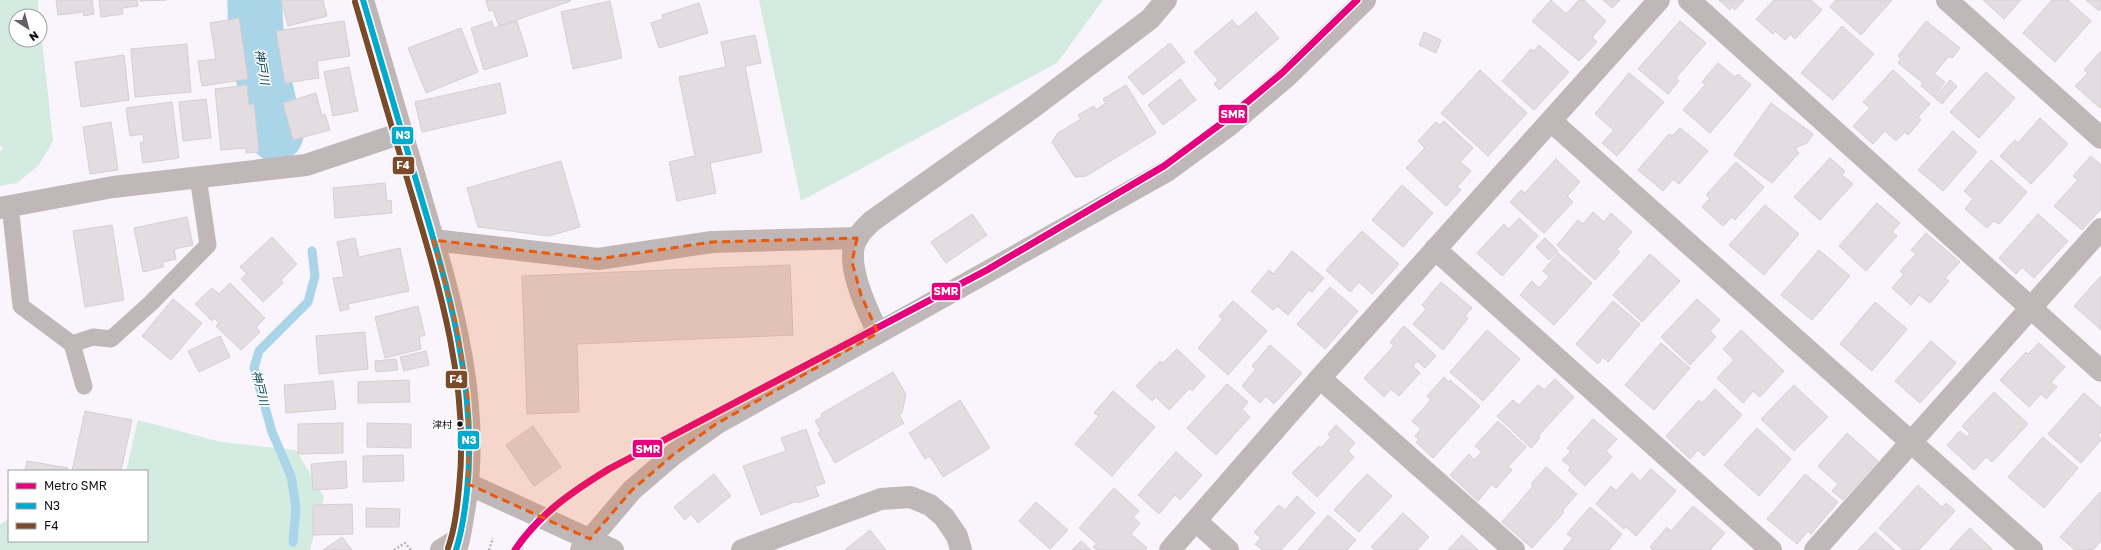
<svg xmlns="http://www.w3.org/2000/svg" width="2101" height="550" viewBox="0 0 2101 550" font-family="'Golos Text','Noto Sans JP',sans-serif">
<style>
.green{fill:#d4ebe2}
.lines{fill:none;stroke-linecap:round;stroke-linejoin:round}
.stream{stroke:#aad4e8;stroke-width:9}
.river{stroke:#aad4e8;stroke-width:55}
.building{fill:#e3dde1;stroke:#d5cfd3}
.path{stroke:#b9b3b5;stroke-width:2.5;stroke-dasharray:2 2;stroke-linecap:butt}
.service{stroke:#c0b7b8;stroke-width:17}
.minor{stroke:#c0b7b8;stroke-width:22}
.tertiary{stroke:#c0b7b8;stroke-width:22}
.secondary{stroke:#c0b6b7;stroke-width:22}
.bus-1-casing{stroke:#fff;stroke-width:9}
.bus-2-casing{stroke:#fff;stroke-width:9}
.bus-1{stroke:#00a9ce;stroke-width:6}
.bus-2{stroke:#7a4b2a;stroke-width:6}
.metro-1-casing{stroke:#fff;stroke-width:10}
.metro-1{stroke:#e5007d;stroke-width:7}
.marked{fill:#e8590c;fill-opacity:0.2;stroke:#e8590c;stroke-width:3;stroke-dasharray:8 5;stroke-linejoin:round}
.bus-dot{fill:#130f15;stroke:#fff;stroke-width:1.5}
.labels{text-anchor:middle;stroke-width:3;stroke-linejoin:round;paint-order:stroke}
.bus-label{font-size:10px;fill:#130f15;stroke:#fff;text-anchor:end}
.water-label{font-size:12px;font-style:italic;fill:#0b4455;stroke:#fff}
.line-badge{stroke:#fff;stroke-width:1.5}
.badge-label{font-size:11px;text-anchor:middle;font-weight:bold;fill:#fff}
</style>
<rect width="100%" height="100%" fill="#faf5fc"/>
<g class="green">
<path d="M 0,0 L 38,0 L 39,16 L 16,16 L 16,40 L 40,40 L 40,21 L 53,141 L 39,165 L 17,183 L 0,186 L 0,152 L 3,149 L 0,145 Z"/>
<path d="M 759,0 L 1103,0 L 1057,63 L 801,201 Z"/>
<path d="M 138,420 L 221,442 L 296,450 L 324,497 L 310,550 L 0,550 L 0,524 L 9,519 L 9,541 L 147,541 L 147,471 L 126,471 Z"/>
</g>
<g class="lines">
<path class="stream" d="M 293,542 L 296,507 L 291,476 L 272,432 L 254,368 L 259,351 L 308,302 L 315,276 L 312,251"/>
<path class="river" d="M 255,0 C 254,46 266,89 276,134"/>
</g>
<g class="building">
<path d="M 56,0 L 92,0 L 94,14 L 84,16 L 83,12 L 58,15 Z"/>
<path d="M 99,0 L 137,0 L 138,6 L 122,8 L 123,14 L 101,17 Z"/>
<path d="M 140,0 L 166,0 L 140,1 Z"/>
<path d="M 281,0 L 323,0 L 327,16 L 288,26 Z"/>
<path d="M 486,0 L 570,0 L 571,1 L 499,26 L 493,10 L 489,11 Z"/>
<path d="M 1551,0 L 1566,14 L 1579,0 L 1584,0 L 1606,21 L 1592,37 L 1597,42 L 1579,61 L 1532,21 Z"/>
<path d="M 1603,0 L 1620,0 L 1612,8 Z"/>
<path d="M 1719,0 L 1744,0 L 1735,10 L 1732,7 L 1730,10 Z"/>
<path d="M 1774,0 L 1811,0 L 1822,10 L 1795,39 L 1790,34 L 1785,40 L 1775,31 L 1773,34 L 1756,19 Z"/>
<path d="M 1836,0 L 1892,0 L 1861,35 L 1830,7 Z"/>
<path d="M 1983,0 L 2021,0 L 2004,19 Z"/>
<path d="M 2052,0 L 2068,0 L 2091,21 L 2055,62 L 2023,33 Z"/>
<path d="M 2086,0 L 2101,0 L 2101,8 L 2099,11 Z"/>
<path d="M 610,1 L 622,58 L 573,69 L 561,12 Z"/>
<path d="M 699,3 L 708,33 L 659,48 L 651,23 L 663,19 L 662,15 Z"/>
<path d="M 1256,12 L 1279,38 L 1219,90 L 1214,84 L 1218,80 L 1194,52 L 1232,20 L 1238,27 Z"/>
<path d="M 239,18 L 248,79 L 202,86 L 198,61 L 216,59 L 210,23 Z"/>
<path d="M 344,21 L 350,56 L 317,61 L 319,78 L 285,83 L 276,31 Z"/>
<path d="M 492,21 L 494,28 L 517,21 L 528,56 L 484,70 L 471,28 Z"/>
<path d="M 1680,21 L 1706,43 L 1676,78 L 1679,81 L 1668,94 L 1638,69 Z"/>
<path d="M 1926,21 L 1960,48 L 1952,58 L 1949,56 L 1934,74 L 1945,82 L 1934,97 L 1921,86 L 1923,83 L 1898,63 L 1901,58 L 1898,56 Z"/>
<path d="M 1842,26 L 1874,54 L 1833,100 L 1801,73 Z"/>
<path d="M 461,28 L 478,72 L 426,93 L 408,48 Z"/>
<path d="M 1424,32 L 1441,40 L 1436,53 L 1419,45 Z"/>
<path d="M 755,35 L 761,63 L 745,66 L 762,152 L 710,163 L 716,193 L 677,201 L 669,162 L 695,156 L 679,77 L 726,67 L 721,42 Z"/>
<path d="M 1170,43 L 1185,62 L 1143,95 L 1128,77 Z"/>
<path d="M 187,44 L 191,92 L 135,97 L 131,49 Z"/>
<path d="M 1539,45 L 1569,72 L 1534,110 L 1502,81 L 1531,49 L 1534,51 Z"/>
<path d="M 2101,51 L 2101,107 L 2100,108 L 2075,86 L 2088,73 L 2084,70 Z"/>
<path d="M 124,55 L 129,100 L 81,107 L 75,62 Z"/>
<path d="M 1718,63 L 1735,77 L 1738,74 L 1751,85 L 1710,133 L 1683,110 L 1705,85 L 1702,82 Z"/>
<path d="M 349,67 L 358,111 L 333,116 L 324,72 Z"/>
<path d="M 1480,70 L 1527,113 L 1488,156 L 1441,113 Z"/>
<path d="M 1893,70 L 1930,104 L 1918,117 L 1921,120 L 1908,135 L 1905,132 L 1896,141 L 1885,131 L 1873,144 L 1853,126 L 1870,108 L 1863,102 Z"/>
<path d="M 1986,72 L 2015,98 L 1979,138 L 1950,112 Z"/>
<path d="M 1629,73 L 1664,102 L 1617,156 L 1602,143 L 1614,130 L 1595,114 Z"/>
<path d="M 1180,79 L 1196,100 L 1163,125 L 1148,105 Z"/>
<path d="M 1950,80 L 1957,86 L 1942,104 L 1935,98 Z"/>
<path d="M 500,83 L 506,113 L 422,132 L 415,102 Z"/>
<path d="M 247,85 L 249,105 L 254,104 L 259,152 L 246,153 L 246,148 L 221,150 L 215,89 Z"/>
<path d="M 1126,85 L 1156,133 L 1086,176 L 1075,177 L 1052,142 L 1058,133 L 1081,119 L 1078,115 L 1094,106 L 1096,110 L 1106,103 L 1103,99 Z"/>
<path d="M 316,93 L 322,116 L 325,114 L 330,130 L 293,140 L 283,103 Z"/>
<path d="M 206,99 L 211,138 L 183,141 L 179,102 Z"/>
<path d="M 172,102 L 179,158 L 143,163 L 140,143 L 144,142 L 143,134 L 130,136 L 126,108 Z"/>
<path d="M 1771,103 L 1813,134 L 1807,143 L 1795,148 L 1799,153 L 1772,183 L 1734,155 Z"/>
<path d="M 2040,118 L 2068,144 L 2031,184 L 2000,156 L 2015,140 L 2018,143 Z"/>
<path d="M 1444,121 L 1473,148 L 1460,162 L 1471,171 L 1457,187 L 1461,190 L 1446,206 L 1406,168 L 1425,148 L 1418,141 L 1436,122 L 1440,125 Z"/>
<path d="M 111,122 L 118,170 L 90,174 L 83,127 Z"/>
<path d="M 1680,128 L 1708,151 L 1679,184 L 1673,179 L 1663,191 L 1638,170 L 1669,134 L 1672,136 Z"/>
<path d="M 1953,131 L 1977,152 L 1943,191 L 1918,170 Z"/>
<path d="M 2091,156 L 2101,165 L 2101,209 L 2082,230 L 2054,206 L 2078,180 L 2073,176 Z"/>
<path d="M 1830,158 L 1845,171 L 1842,175 L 1853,184 L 1820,220 L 1794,197 Z"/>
<path d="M 1556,159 L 1580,182 L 1567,196 L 1573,202 L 1544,233 L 1510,202 L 1521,190 L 1525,193 Z"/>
<path d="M 1991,160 L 2027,192 L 1999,224 L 1994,221 L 1987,228 L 1965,209 L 1973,199 L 1964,191 Z"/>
<path d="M 561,161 L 580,227 L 549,236 L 478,227 L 467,188 Z"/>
<path d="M 1736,162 L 1764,187 L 1735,220 L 1732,217 L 1723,226 L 1702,207 L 1710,198 L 1706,195 Z"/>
<path d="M 385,183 L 387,201 L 391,200 L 392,213 L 335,218 L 333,188 Z"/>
<path d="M 1402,185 L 1433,213 L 1403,247 L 1372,220 Z"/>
<path d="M 1877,203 L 1900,223 L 1892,232 L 1897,236 L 1866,271 L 1839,246 Z"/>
<path d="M 1765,205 L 1799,234 L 1764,275 L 1729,245 Z"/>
<path d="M 1593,212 L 1604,222 L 1611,213 L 1632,232 L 1617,249 L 1620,252 L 1595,280 L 1557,245 L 1578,220 L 1583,224 Z"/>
<path d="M 972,214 L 987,235 L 946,263 L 931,242 Z"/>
<path d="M 2038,214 L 2068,241 L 2034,278 L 2022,267 L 2016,274 L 1999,258 Z"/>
<path d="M 187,217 L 193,245 L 174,249 L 176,259 L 163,262 L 163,267 L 143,272 L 134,228 Z"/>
<path d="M 1519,218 L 1538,236 L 1502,276 L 1477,253 L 1504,224 L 1509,229 Z"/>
<path d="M 112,225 L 124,300 L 85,307 L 73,231 Z"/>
<path d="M 1362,231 L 1399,264 L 1372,294 L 1359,282 L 1350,292 L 1326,270 Z"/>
<path d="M 1926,233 L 1960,262 L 1945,278 L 1949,281 L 1930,303 L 1919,295 L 1911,305 L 1892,288 L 1904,274 L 1900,271 L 1916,254 L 1911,250 Z"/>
<path d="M 272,237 L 297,264 L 281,280 L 283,283 L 263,302 L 241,279 L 247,274 L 240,267 Z"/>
<path d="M 355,238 L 359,257 L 400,248 L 409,291 L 348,304 L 349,309 L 340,311 L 333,278 L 344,277 L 337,242 Z"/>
<path d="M 1545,238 L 1558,251 L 1549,260 L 1536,247 Z"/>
<path d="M 1819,250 L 1850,276 L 1812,320 L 1781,295 Z"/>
<path d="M 1292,251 L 1324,278 L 1312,292 L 1309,290 L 1288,315 L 1277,306 L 1273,310 L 1251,291 L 1269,270 L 1273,274 Z"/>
<path d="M 1558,253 L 1592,283 L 1554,325 L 1520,295 L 1532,281 L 1539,288 L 1549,277 L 1543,271 Z"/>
<path d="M 1650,254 L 1680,281 L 1642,322 L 1613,295 Z"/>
<path d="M 790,265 L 793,335 L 577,344 L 579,412 L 527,414 L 522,276 Z"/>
<path d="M 2101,276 L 2101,330 L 2074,306 Z"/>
<path d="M 1441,282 L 1472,308 L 1465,316 L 1468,318 L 1443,350 L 1413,324 L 1426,309 L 1422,305 Z"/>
<path d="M 230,283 L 265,318 L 256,327 L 260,332 L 241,350 L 216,326 L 219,323 L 214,318 L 212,321 L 195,304 L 212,288 L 219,294 Z"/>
<path d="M 1330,287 L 1358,311 L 1325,349 L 1297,324 Z"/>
<path d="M 173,299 L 202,323 L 171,360 L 142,336 Z"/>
<path d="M 1697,299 L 1720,320 L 1710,331 L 1716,337 L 1690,365 L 1661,337 Z"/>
<path d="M 1233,301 L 1267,331 L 1228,375 L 1198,348 L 1223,319 L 1219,316 Z"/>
<path d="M 1613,301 L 1640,324 L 1608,362 L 1603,357 L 1598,364 L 1576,344 Z"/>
<path d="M 1875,302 L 1907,329 L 1872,371 L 1840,344 Z"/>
<path d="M 418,306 L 425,335 L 419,337 L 421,349 L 385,358 L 375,317 Z"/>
<path d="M 1404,326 L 1436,356 L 1425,368 L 1417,361 L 1413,366 L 1420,373 L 1399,396 L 1391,389 L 1384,397 L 1364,378 L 1394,346 L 1390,342 Z"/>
<path d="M 1487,330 L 1520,359 L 1483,401 L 1450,372 Z"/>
<path d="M 1741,330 L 1784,371 L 1760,397 L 1753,391 L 1743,403 L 1717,378 L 1734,360 L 1723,349 Z"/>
<path d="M 365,332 L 368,369 L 319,374 L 316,336 Z"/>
<path d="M 220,336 L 230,357 L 199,372 L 188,351 Z"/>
<path d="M 1931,341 L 1956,363 L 1920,403 L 1895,381 Z"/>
<path d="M 1661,343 L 1690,368 L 1654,410 L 1625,385 Z"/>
<path d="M 2039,343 L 2065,367 L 2051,382 L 2057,387 L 2046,399 L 2041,394 L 2029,407 L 2000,380 L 2026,352 L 2028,354 Z"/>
<path d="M 1270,345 L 1302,373 L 1274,404 L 1266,396 L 1260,403 L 1242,386 L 1256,369 L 1252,366 Z"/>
<path d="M 1177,349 L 1205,376 L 1192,391 L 1190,388 L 1169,410 L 1156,397 L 1152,401 L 1136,386 L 1160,361 L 1163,363 Z"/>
<path d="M 426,351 L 429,365 L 404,371 L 400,357 Z"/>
<path d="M 396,359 L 398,370 L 376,372 L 375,361 Z"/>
<path d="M 893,372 L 906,394 L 902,413 L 899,415 L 904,423 L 835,463 L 818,433 L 821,431 L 815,421 L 822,417 L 821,414 Z"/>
<path d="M 1444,377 L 1448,382 L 1450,380 L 1480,406 L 1433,458 L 1416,442 L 1419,440 L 1415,436 L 1421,429 L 1412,421 L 1431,400 L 1427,396 Z"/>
<path d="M 1555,379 L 1574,397 L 1538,436 L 1540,438 L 1531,448 L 1497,416 L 1513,400 L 1519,405 L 1538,385 L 1544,390 Z"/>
<path d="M 409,380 L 410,402 L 358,403 L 358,382 Z"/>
<path d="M 333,381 L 336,409 L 286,413 L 284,385 Z"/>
<path d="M 1227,384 L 1248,402 L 1242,409 L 1250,417 L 1216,455 L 1187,428 Z"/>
<path d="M 1794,385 L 1828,417 L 1794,451 L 1761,419 Z"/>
<path d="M 1715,389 L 1742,415 L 1704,456 L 1698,450 L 1690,459 L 1666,436 L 1699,400 L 1702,403 Z"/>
<path d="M 1113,391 L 1155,427 L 1112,476 L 1075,444 L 1099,416 L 1094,413 Z"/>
<path d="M 1994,392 L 2028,424 L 1992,462 L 1986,457 L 1974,470 L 1947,445 L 1960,431 L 1967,437 L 1970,434 L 1962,426 Z"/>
<path d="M 2084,393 L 2101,408 L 2101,432 L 2098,435 L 2101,440 L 2081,463 L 2048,434 Z"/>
<path d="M 960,400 L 990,448 L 943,477 L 930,456 L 925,459 L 909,433 Z"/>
<path d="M 85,411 L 132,420 L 121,471 L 72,471 Z"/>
<path d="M 1593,419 L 1617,439 L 1606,451 L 1612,457 L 1585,486 L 1568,470 L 1571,467 L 1562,460 L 1571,451 L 1567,448 Z"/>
<path d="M 1498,421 L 1526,447 L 1508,467 L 1512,470 L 1496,488 L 1492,484 L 1478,501 L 1450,475 L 1469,454 L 1474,460 L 1482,452 L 1475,446 Z"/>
<path d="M 343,423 L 343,453 L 298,454 L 298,424 Z"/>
<path d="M 367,423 L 411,424 L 411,448 L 367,447 Z"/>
<path d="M 1336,425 L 1355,443 L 1348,451 L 1354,457 L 1317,497 L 1292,473 L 1319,446 L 1321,448 L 1331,437 L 1328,434 Z"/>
<path d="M 533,426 L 561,467 L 534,486 L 506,445 Z"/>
<path d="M 1757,428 L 1791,459 L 1759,496 L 1724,465 Z"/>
<path d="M 806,429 L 825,483 L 815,486 L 819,496 L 798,503 L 797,501 L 761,515 L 743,466 L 786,451 L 781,438 Z"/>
<path d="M 1847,433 L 1878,461 L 1843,500 L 1832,491 L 1838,484 L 1818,466 Z"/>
<path d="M 2043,437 L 2078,468 L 2044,508 L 2008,477 Z"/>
<path d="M 1176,452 L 1202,475 L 1180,500 L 1175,495 L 1159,514 L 1138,495 Z"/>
<path d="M 403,455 L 404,481 L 363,482 L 363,456 Z"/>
<path d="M 27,461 L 68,468 L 68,471 L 25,471 Z"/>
<path d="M 346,461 L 347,488 L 313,490 L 311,464 Z"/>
<path d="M 1546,467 L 1577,494 L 1562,511 L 1564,512 L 1532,548 L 1502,522 L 1533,486 L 1531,484 Z"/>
<path d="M 1651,469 L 1676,491 L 1636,536 L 1626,527 L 1624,529 L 1596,504 L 1611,486 L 1616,491 L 1632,473 L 1640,481 Z"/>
<path d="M 714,474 L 731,496 L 698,523 L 691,514 L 685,520 L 674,507 Z"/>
<path d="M 1367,474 L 1392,496 L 1359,532 L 1334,510 Z"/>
<path d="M 1805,474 L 1838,502 L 1811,534 L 1808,531 L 1797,544 L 1767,519 Z"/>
<path d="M 1918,485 L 1942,507 L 1946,503 L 1955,511 L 1919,550 L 1903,550 L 1879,528 Z"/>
<path d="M 1114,488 L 1139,511 L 1133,517 L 1140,523 L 1131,534 L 1147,548 L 1144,550 L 1097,550 L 1093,547 L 1097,544 L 1079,528 Z"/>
<path d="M 2100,492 L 2101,541 L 2093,550 L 2075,550 L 2060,537 Z"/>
<path d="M 1297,496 L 1315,513 L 1281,550 L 1262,550 L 1255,544 L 1261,538 L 1254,532 L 1279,505 L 1285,510 Z"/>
<path d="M 1036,502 L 1068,530 L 1050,549 L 1019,521 Z"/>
<path d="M 352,504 L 353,534 L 313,535 L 313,505 Z"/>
<path d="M 1693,506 L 1725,533 L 1710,550 L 1653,550 L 1650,547 L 1667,527 L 1671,531 Z"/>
<path d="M 1590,507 L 1622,534 L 1609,550 L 1563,550 L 1573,538 L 1567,534 Z"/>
<path d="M 366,508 L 400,509 L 399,527 L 366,527 Z"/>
<path d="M 1403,513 L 1429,537 L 1417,550 L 1375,550 L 1371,547 Z"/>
<path d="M 1328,515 L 1356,540 L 1347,550 L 1298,550 Z"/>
<path d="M 1970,528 L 1993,550 L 1949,550 Z"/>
<path d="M 870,530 L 886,550 L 845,550 Z"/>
<path d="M 1875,532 L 1895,550 L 1858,550 Z"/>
<path d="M 1462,535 L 1478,550 L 1448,550 Z"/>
<path d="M 342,537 L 352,550 L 323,550 Z"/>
<path d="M 1081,541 L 1091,550 L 1072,550 Z"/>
</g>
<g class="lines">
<g class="path">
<path d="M 394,550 L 405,543 L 411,550"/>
<path d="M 489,550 L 493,538"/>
<path d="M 521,550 L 523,546"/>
</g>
<g class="service">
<path d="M 10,205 L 21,306 L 72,344 L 84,386"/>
<path d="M 72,344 L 93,337 L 111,339 L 151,303 L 208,245 L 198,177"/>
</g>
<g class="minor">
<path d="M 1689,0 L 2101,371"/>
<path d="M 1947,0 L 2101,138"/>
<path d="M 1551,121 L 2032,550"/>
<path d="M 433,240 L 598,259 L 712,242 L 857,238"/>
<path d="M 1435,249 L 1771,550"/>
<path d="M 1320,378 L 1514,550"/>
<path d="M 1196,521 L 1228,550"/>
<path d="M 441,550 L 459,539"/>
<path d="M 1170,550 L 1320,378 L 1659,0"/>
<path d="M 1815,550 L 2101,229"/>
</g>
<g class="tertiary">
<path d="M 0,208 L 113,187 L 306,165 L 402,133"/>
<path d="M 878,333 C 868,311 842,260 858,237 C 861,231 867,226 872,221 L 1032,108 L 1150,19 L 1166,0"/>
<path d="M 468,484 L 613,550"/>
<path d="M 581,550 L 632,490 L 674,454 L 716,424 L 1167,171 L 1227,127 L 1286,77 L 1365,0"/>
<path d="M 742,550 L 881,499 L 910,497 L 930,505 L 944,517 L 957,536 L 961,550"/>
</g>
<path class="secondary" d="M 363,0 C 382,65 401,130 420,194 C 450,297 482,398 465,506 C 462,521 461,536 456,550"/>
<g class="bus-1-casing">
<path id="bus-1" d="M 363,0 C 381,60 398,120 416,180 C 446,281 478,384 467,491 C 465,510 462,531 456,550"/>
</g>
<g class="bus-2-casing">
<path id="bus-2" d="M 355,2 C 373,62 390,122 408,182 C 438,282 470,383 459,488 C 457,508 455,528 448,548"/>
</g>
<use href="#bus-1" class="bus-1"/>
<use href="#bus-2" class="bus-2"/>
<g class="metro-1-casing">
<path id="metro-1" d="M 515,550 C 539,514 573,491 609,469 L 987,270 L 1164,166 L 1222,123 L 1282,73 L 1357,0"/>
</g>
<use href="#metro-1" class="metro-1"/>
</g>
<path class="marked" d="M 857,238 L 852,262 L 861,295 L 878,333 L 716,424 L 674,454 L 632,490 L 590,539 L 468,484 L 468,398 L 456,324 L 433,240 L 598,259 L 712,242 Z"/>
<circle class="bus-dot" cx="460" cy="424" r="3.5"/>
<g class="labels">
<g class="bus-label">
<text x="452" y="428">津村</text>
</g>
<g class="water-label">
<text transform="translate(262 67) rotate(80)" y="4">神戸川</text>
<text transform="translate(260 388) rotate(76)" y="4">神戸川</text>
</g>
</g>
<g class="line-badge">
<rect x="1218" y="104" width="30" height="20" rx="4" fill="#e5007d"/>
<rect x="391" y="126" width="23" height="19" rx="4" fill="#00a9ce"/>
<rect x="392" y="156" width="23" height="19" rx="4" fill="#7a4b2a"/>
<rect x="931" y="282" width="30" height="19" rx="4" fill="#e5007d"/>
<rect x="445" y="370" width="23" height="19" rx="4" fill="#7a4b2a"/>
<rect x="457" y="430" width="23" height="20" rx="4" fill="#00a9ce"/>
<rect x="632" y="439" width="31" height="19" rx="4" fill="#e5007d"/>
</g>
<g class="badge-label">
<text x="1233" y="118">SMR</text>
<text x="403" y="139">N3</text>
<text x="403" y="169">F4</text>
<text x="946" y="295">SMR</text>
<text x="456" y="383">F4</text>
<text x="469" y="444">N3</text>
<text x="648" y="453">SMR</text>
</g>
<rect x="8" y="470" width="140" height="72" fill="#ffffff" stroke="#a19fa1"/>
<rect x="16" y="483" width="20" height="6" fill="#e5007d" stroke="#a19fa1"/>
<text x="44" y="490" font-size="12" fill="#130f15">Metro SMR</text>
<rect x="16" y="503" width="20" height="6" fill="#00a9ce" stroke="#a19fa1"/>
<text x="44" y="510" font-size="12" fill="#130f15">N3</text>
<rect x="16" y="523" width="20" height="6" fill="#7a4b2a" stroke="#a19fa1"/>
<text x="44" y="530" font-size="12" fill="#130f15">F4</text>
<g transform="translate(28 28) rotate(144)"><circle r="19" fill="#ffffff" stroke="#a19fa1"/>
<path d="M0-3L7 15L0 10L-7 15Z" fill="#646066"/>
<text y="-6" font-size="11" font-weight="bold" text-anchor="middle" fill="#130f15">N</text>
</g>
</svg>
